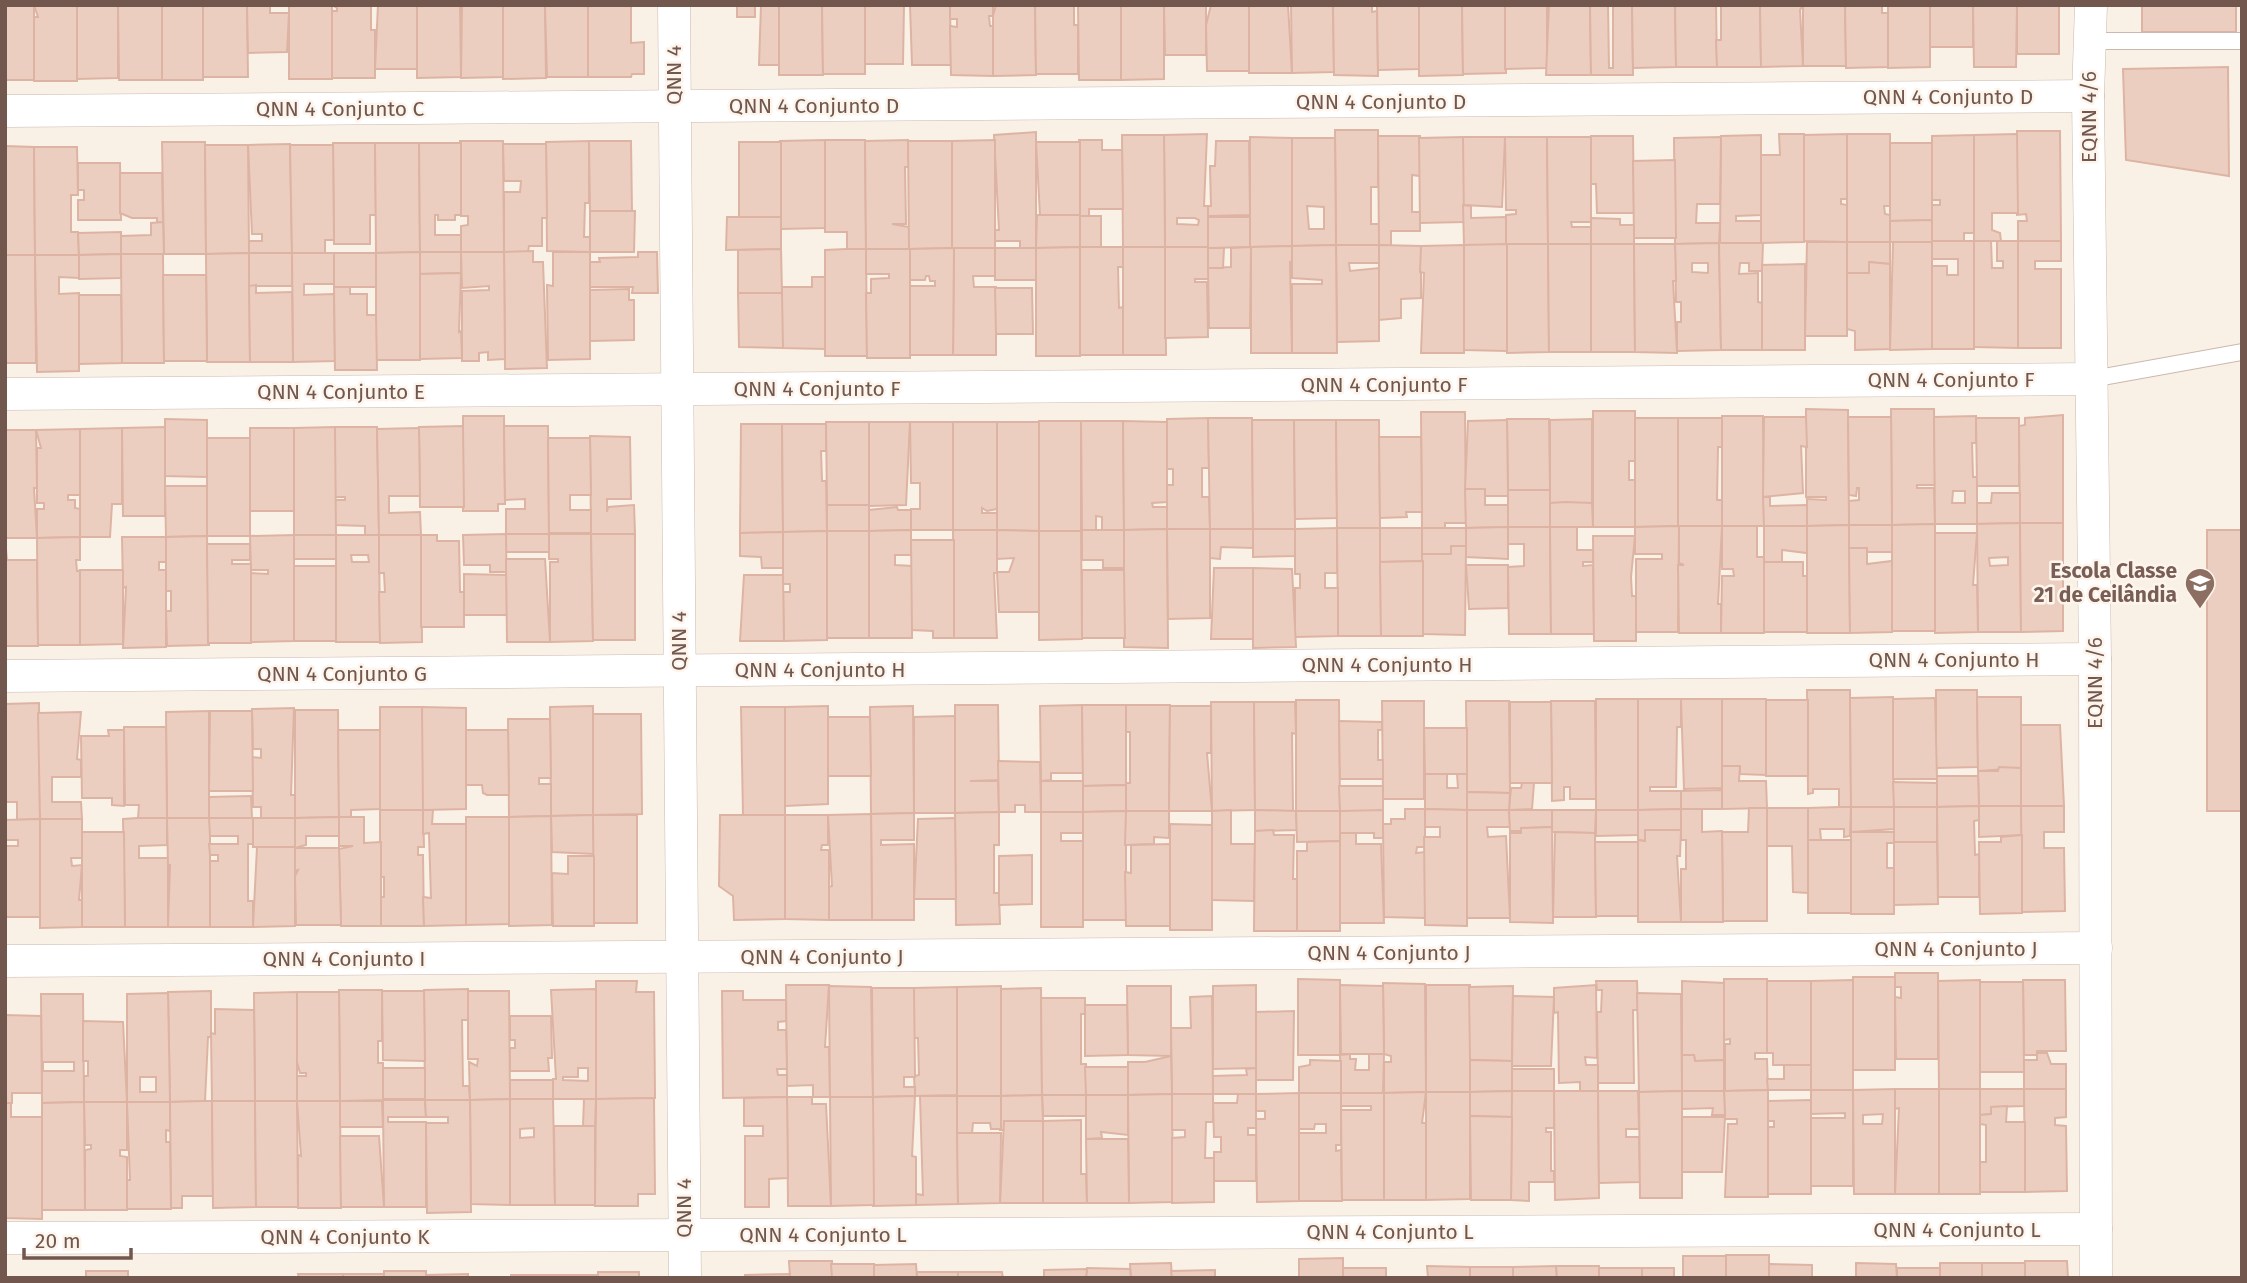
<svg xmlns="http://www.w3.org/2000/svg" width="2247" height="1283" viewBox="0 0 2247 1283" font-family="'Fira Sans',sans-serif">
<style>
.building{fill:#eccec1;stroke:#ddb4a3;stroke-width:2;fill-rule:evenodd}
.lines{fill:none;stroke-linecap:round;stroke-linejoin:round}
.service-casing{stroke:#cbb8ae;stroke-width:18}
.minor-casing{stroke:#cbb8ae;stroke-width:33}
.service{stroke:#fff;stroke-width:16}
.minor{stroke:#fff;stroke-width:32}
.labels{text-anchor:middle;stroke-width:5;stroke-linejoin:round;paint-order:stroke}
.street-label{font-size:21px;fill:#71574e;stroke:#fdf5ec}
.education-label{font-size:21px;font-weight:bold;fill:#785e54;stroke:#fdf5ec;text-anchor:end}
</style>
<rect width="100%" height="100%" fill="#faf1e6"/>
<g class="building">
<rect x="5" y="5" width="29" height="75"/>
<path d="M 34,5 L 77,5 L 77,81 L 34,81 L 34,17 L 38,17 Z"/>
<path d="M 77,5 L 118,5 L 118,78 L 77,79 Z"/>
<path d="M 118,5 L 162,5 L 162,80 L 119,80 Z"/>
<rect x="162" y="5" width="41" height="75"/>
<path d="M 203,5 L 247,5 L 248,77 L 203,77 Z"/>
<path d="M 247,5 L 270,5 L 270,13 L 289,13 L 287,52 L 248,53 Z"/>
<rect x="289" y="5" width="43" height="74"/>
<path d="M 332,5 L 371,5 L 371,30 L 375,30 L 375,78 L 332,78 L 332,11 L 337,11 L 337,8 Z"/>
<path d="M 378,5 L 417,5 L 417,69 L 375,69 Z"/>
<path d="M 417,5 L 460,5 L 461,77 L 417,78 Z"/>
<path d="M 462,5 L 503,5 L 503,77 L 461,78 Z"/>
<path d="M 503,5 L 545,5 L 546,78 L 503,79 Z"/>
<path d="M 545,5 L 588,5 L 588,77 L 547,77 Z"/>
<path d="M 588,5 L 631,5 L 631,43 L 644,42 L 644,74 L 632,74 L 631,77 L 588,77 Z"/>
<rect x="737" y="5" width="18" height="12"/>
<path d="M 761,5 L 779,5 L 780,65 L 759,65 Z"/>
<path d="M 779,5 L 822,5 L 823,75 L 779,75 Z"/>
<path d="M 822,5 L 865,5 L 865,74 L 823,74 Z"/>
<path d="M 865,5 L 904,5 L 903,64 L 865,64 Z"/>
<path d="M 910,5 L 950,5 L 951,65 L 912,65 Z"/>
<path d="M 950,5 L 993,5 L 993,16 L 989,16 L 990,26 L 994,26 L 993,76 L 951,75 L 950,26 L 957,27 L 957,19 L 950,19 Z"/>
<path d="M 996,5 L 1035,5 L 1036,75 L 993,76 L 993,16 Z"/>
<path d="M 1035,5 L 1074,5 L 1074,25 L 1078,25 L 1078,74 L 1036,74 Z"/>
<path d="M 1078,5 L 1121,5 L 1121,80 L 1079,80 Z"/>
<path d="M 1121,5 L 1164,5 L 1164,79 L 1121,80 Z"/>
<path d="M 1164,5 L 1206,5 L 1206,55 L 1165,55 Z"/>
<path d="M 1211,5 L 1249,5 L 1249,71 L 1207,71 L 1206,25 Z"/>
<path d="M 1249,5 L 1288,5 L 1292,73 L 1249,73 Z"/>
<path d="M 1291,5 L 1333,5 L 1334,72 L 1292,73 Z"/>
<path d="M 1333,5 L 1372,5 L 1372,12 L 1377,11 L 1378,76 L 1334,75 Z"/>
<path d="M 1377,5 L 1419,5 L 1420,69 L 1378,70 Z"/>
<path d="M 1419,5 L 1462,5 L 1463,75 L 1419,76 Z"/>
<path d="M 1462,5 L 1505,5 L 1506,73 L 1463,74 Z"/>
<path d="M 1505,5 L 1547,5 L 1547,68 L 1505,69 Z"/>
<path d="M 1549,5 L 1590,5 L 1591,75 L 1546,75 Z"/>
<path d="M 1590,5 L 1608,5 L 1609,68 L 1613,68 L 1613,5 L 1632,5 L 1633,75 L 1591,75 Z"/>
<path d="M 1632,5 L 1675,5 L 1676,67 L 1633,68 Z"/>
<path d="M 1675,5 L 1716,5 L 1717,67 L 1676,67 Z"/>
<path d="M 1721,5 L 1760,5 L 1761,67 L 1717,67 L 1716,40 L 1721,40 Z"/>
<path d="M 1760,5 L 1803,5 L 1800,10 L 1803,66 L 1761,67 Z"/>
<path d="M 1803,5 L 1845,5 L 1846,66 L 1803,66 Z"/>
<path d="M 1845,5 L 1882,5 L 1882,13 L 1888,13 L 1888,67 L 1846,68 Z"/>
<path d="M 1888,5 L 1930,5 L 1930,67 L 1888,68 Z"/>
<path d="M 1930,5 L 1973,6 L 1973,47 L 1930,47 Z"/>
<path d="M 2017,5 L 2016,67 L 1974,67 L 1973,5 Z"/>
<rect x="2017" y="5" width="42" height="49"/>
<rect x="2142" y="5" width="94" height="27"/>
<path d="M 2228,67 L 2229,176 L 2126,160 L 2123,69 Z"/>
<path d="M 1335,130 L 1378,130 L 1378,187 L 1371,187 L 1371,224 L 1379,224 L 1379,245 L 1336,245 Z"/>
<path d="M 2017,131 L 2060,131 L 2061,241 L 2018,241 L 2018,221 L 2027,221 L 2026,214 L 2017,215 Z"/>
<path d="M 1036,132 L 1036,248 L 1020,248 L 1020,241 L 995,241 L 995,230 L 999,230 L 994,135 Z"/>
<path d="M 1207,134 L 1204,206 L 1208,206 L 1208,247 L 1165,247 L 1164,135 ZM 1177,218 L 1195,218 L 1199,220 L 1198,225 L 1177,224 Z"/>
<path d="M 1779,134 L 1804,134 L 1804,242 L 1761,243 L 1761,155 L 1780,155 Z"/>
<path d="M 1847,134 L 1847,199 L 1841,199 L 1841,204 L 1847,205 L 1847,242 L 1804,241 L 1804,135 Z"/>
<path d="M 1847,134 L 1890,134 L 1890,206 L 1884,206 L 1885,214 L 1890,215 L 1890,242 L 1847,242 Z"/>
<path d="M 2017,134 L 2018,213 L 1992,213 L 1992,230 L 2000,233 L 2001,241 L 1974,241 L 1974,135 Z"/>
<path d="M 1122,135 L 1164,135 L 1165,247 L 1123,247 Z"/>
<path d="M 1761,135 L 1761,215 L 1736,216 L 1736,221 L 1761,221 L 1761,243 L 1720,243 L 1721,136 Z"/>
<path d="M 1974,135 L 1974,233 L 1964,233 L 1964,241 L 1932,241 L 1932,205 L 1940,205 L 1940,200 L 1932,200 L 1932,136 Z"/>
<path d="M 1378,136 L 1420,136 L 1420,176 L 1412,175 L 1412,212 L 1420,212 L 1420,231 L 1391,231 L 1391,246 L 1379,245 Z"/>
<path d="M 1591,136 L 1633,136 L 1634,213 L 1597,213 L 1596,184 L 1591,184 Z"/>
<path d="M 1250,137 L 1292,138 L 1292,246 L 1250,247 Z"/>
<path d="M 1463,137 L 1505,137 L 1502,207 L 1463,205 Z"/>
<path d="M 1463,137 L 1464,222 L 1420,223 L 1419,138 Z"/>
<path d="M 1505,137 L 1547,137 L 1548,244 L 1506,245 L 1506,215 L 1516,214 L 1516,210 L 1506,210 Z"/>
<path d="M 1547,137 L 1591,137 L 1591,222 L 1571,222 L 1572,227 L 1591,227 L 1591,244 L 1548,244 Z"/>
<path d="M 1721,137 L 1720,204 L 1697,204 L 1696,223 L 1720,223 L 1719,243 L 1675,244 L 1674,138 Z"/>
<path d="M 1292,138 L 1335,138 L 1336,245 L 1292,246 ZM 1307,206 L 1324,207 L 1324,229 L 1309,229 Z"/>
<path d="M 825,140 L 825,228 L 781,229 L 780,141 Z"/>
<path d="M 825,140 L 865,140 L 866,249 L 847,249 L 847,232 L 825,232 Z"/>
<path d="M 995,140 L 995,248 L 952,248 L 952,141 Z"/>
<path d="M 1079,140 L 1102,140 L 1102,150 L 1122,150 L 1123,209 L 1089,209 L 1089,216 L 1080,216 Z"/>
<path d="M 460,141 L 503,141 L 504,252 L 461,252 L 461,226 L 468,225 L 468,216 L 461,216 Z"/>
<path d="M 589,141 L 589,203 L 585,203 L 584,237 L 590,237 L 590,252 L 547,251 L 546,142 Z"/>
<path d="M 589,141 L 631,141 L 632,212 L 590,211 Z"/>
<path d="M 865,141 L 908,140 L 909,167 L 905,167 L 906,224 L 892,224 L 909,227 L 909,249 L 866,249 Z"/>
<path d="M 908,141 L 952,141 L 952,248 L 909,249 Z"/>
<path d="M 1216,141 L 1249,141 L 1250,215 L 1208,216 L 1208,206 L 1211,206 L 1210,166 L 1215,166 Z"/>
<path d="M 162,142 L 205,142 L 206,254 L 164,254 Z"/>
<rect x="739" y="142" width="42" height="75"/>
<path d="M 1036,142 L 1080,142 L 1080,215 L 1040,215 Z"/>
<path d="M 333,143 L 375,143 L 376,215 L 370,215 L 370,244 L 334,244 Z"/>
<path d="M 375,143 L 419,143 L 420,252 L 376,253 Z"/>
<path d="M 419,143 L 461,143 L 461,215 L 455,215 L 455,220 L 438,220 L 438,215 L 435,215 L 435,235 L 461,235 L 461,252 L 420,252 Z"/>
<path d="M 1890,143 L 1932,143 L 1932,220 L 1890,221 Z"/>
<path d="M 290,144 L 292,253 L 249,253 L 249,241 L 262,241 L 262,234 L 252,234 L 248,145 Z"/>
<path d="M 503,144 L 546,144 L 547,218 L 542,218 L 542,246 L 529,246 L 528,252 L 504,252 L 504,192 L 520,192 L 521,181 L 504,181 Z"/>
<path d="M 205,145 L 248,145 L 249,253 L 206,254 Z"/>
<path d="M 290,145 L 333,145 L 334,240 L 325,240 L 325,253 L 292,253 Z"/>
<path d="M 5,146 L 34,147 L 35,255 L 5,255 Z"/>
<path d="M 34,147 L 77,147 L 78,195 L 71,195 L 71,232 L 78,232 L 79,255 L 35,255 Z"/>
<path d="M 1675,160 L 1676,238 L 1634,238 L 1633,161 Z"/>
<path d="M 78,163 L 120,163 L 121,220 L 78,220 L 78,200 L 84,200 L 84,190 L 78,190 Z"/>
<path d="M 120,173 L 162,173 L 163,222 L 157,223 L 157,218 L 132,218 L 120,213 Z"/>
<path d="M 1463,205 L 1471,206 L 1471,218 L 1506,217 L 1506,245 L 1464,245 Z"/>
<path d="M 590,211 L 635,211 L 634,252 L 590,252 Z"/>
<path d="M 1037,215 L 1080,215 L 1080,247 L 1036,248 Z"/>
<rect x="1080" y="216" width="21" height="31"/>
<path d="M 727,217 L 781,217 L 781,249 L 726,250 Z"/>
<path d="M 1208,217 L 1250,217 L 1250,247 L 1208,248 Z"/>
<path d="M 1591,218 L 1620,219 L 1620,225 L 1634,225 L 1634,244 L 1591,244 Z"/>
<path d="M 1932,220 L 1932,242 L 1890,242 L 1890,221 Z"/>
<path d="M 163,222 L 164,254 L 121,254 L 121,236 L 151,235 L 151,223 Z"/>
<path d="M 121,232 L 121,254 L 79,255 L 78,233 Z"/>
<path d="M 1932,241 L 1974,241 L 1974,349 L 1932,349 L 1932,266 L 1947,266 L 1947,275 L 1958,275 L 1958,259 L 1932,259 Z"/>
<path d="M 1974,241 L 1991,241 L 1992,268 L 2003,268 L 2003,261 L 1997,261 L 1997,241 L 2018,241 L 2018,348 L 1974,347 Z"/>
<path d="M 2018,241 L 2061,241 L 2061,261 L 2035,261 L 2035,269 L 2061,269 L 2061,348 L 2018,348 Z"/>
<path d="M 1807,242 L 1847,242 L 1847,336 L 1805,336 Z"/>
<path d="M 1847,242 L 1890,242 L 1890,264 L 1869,262 L 1869,273 L 1847,273 Z"/>
<path d="M 1893,242 L 1932,242 L 1932,349 L 1890,350 Z"/>
<path d="M 1719,243 L 1721,350 L 1677,351 L 1677,322 L 1681,322 L 1681,302 L 1676,302 L 1675,244 ZM 1692,263 L 1708,263 L 1708,273 L 1692,272 Z"/>
<path d="M 1719,243 L 1763,243 L 1762,271 L 1749,271 L 1749,263 L 1740,263 L 1739,274 L 1758,273 L 1758,302 L 1762,303 L 1762,350 L 1721,350 Z"/>
<path d="M 1507,244 L 1507,351 L 1464,350 L 1464,245 Z"/>
<path d="M 1507,244 L 1548,244 L 1549,352 L 1507,353 Z"/>
<path d="M 1548,244 L 1591,244 L 1591,352 L 1549,352 Z"/>
<path d="M 1591,244 L 1634,244 L 1635,352 L 1591,352 Z"/>
<path d="M 1634,244 L 1675,244 L 1676,281 L 1673,281 L 1677,353 L 1635,352 Z"/>
<path d="M 1336,245 L 1379,245 L 1379,263 L 1349,263 L 1350,271 L 1379,268 L 1379,341 L 1337,342 Z"/>
<path d="M 1336,245 L 1337,353 L 1292,353 L 1292,284 L 1322,284 L 1322,280 L 1292,278 L 1292,246 Z"/>
<path d="M 1379,245 L 1421,246 L 1421,298 L 1401,299 L 1401,318 L 1379,320 Z"/>
<path d="M 1464,245 L 1464,353 L 1421,353 L 1424,273 L 1420,272 L 1421,246 Z"/>
<path d="M 1292,246 L 1292,262 L 1290,262 L 1292,353 L 1251,353 L 1251,247 Z"/>
<path d="M 1080,247 L 1123,247 L 1123,267 L 1118,267 L 1119,308 L 1123,307 L 1123,355 L 1080,355 Z"/>
<path d="M 1123,247 L 1165,247 L 1166,355 L 1123,355 Z"/>
<path d="M 1165,247 L 1208,247 L 1209,279 L 1195,279 L 1195,282 L 1207,282 L 1208,337 L 1165,338 Z"/>
<path d="M 1251,247 L 1250,328 L 1209,328 L 1208,268 L 1231,267 L 1231,248 Z"/>
<path d="M 954,248 L 995,248 L 995,276 L 973,276 L 974,287 L 996,287 L 996,355 L 953,355 Z"/>
<path d="M 954,248 L 953,355 L 910,355 L 910,286 L 935,286 L 935,281 L 930,281 L 929,276 L 926,276 L 925,280 L 910,280 L 910,249 Z"/>
<rect x="995" y="248" width="41" height="32"/>
<path d="M 1036,248 L 1080,247 L 1080,356 L 1036,356 Z"/>
<path d="M 1208,248 L 1224,248 L 1223,268 L 1208,268 Z"/>
<path d="M 781,249 L 782,293 L 738,293 L 738,250 Z"/>
<path d="M 847,249 L 866,249 L 867,356 L 825,356 L 825,250 Z"/>
<path d="M 866,249 L 910,249 L 910,358 L 867,358 L 866,293 L 871,293 L 871,279 L 889,278 L 889,274 L 866,274 Z"/>
<path d="M 533,251 L 533,262 L 543,262 L 547,368 L 505,369 L 504,252 Z"/>
<path d="M 420,252 L 420,360 L 376,360 L 376,253 Z"/>
<path d="M 420,252 L 461,252 L 461,273 L 420,274 Z"/>
<path d="M 461,252 L 504,252 L 505,359 L 488,360 L 488,352 L 479,353 L 479,361 L 462,361 L 462,291 L 489,290 L 489,286 L 462,288 Z"/>
<path d="M 553,252 L 590,252 L 590,359 L 548,360 L 547,285 L 553,286 Z"/>
<path d="M 638,252 L 657,252 L 658,293 L 632,293 L 633,287 L 590,287 L 590,262 L 600,262 L 599,258 L 638,257 Z"/>
<path d="M 249,253 L 250,362 L 207,362 L 206,254 Z"/>
<rect x="249" y="253" width="43" height="33"/>
<path d="M 292,253 L 334,253 L 334,284 L 304,284 L 304,295 L 334,294 L 335,361 L 293,362 Z"/>
<rect x="334" y="253" width="42" height="34"/>
<path d="M 121,254 L 121,278 L 79,279 L 79,255 Z"/>
<path d="M 121,254 L 163,254 L 164,363 L 122,363 Z"/>
<path d="M 5,255 L 35,255 L 36,363 L 5,363 Z"/>
<path d="M 35,255 L 79,255 L 79,278 L 59,277 L 59,294 L 79,293 L 79,371 L 37,372 Z"/>
<path d="M 1869,262 L 1890,264 L 1890,349 L 1855,350 L 1855,331 L 1847,329 L 1847,273 L 1869,273 Z"/>
<path d="M 1805,264 L 1805,350 L 1762,350 L 1762,265 Z"/>
<path d="M 461,273 L 459,332 L 461,331 L 462,358 L 420,359 L 420,274 Z"/>
<path d="M 163,275 L 206,275 L 207,361 L 164,361 Z"/>
<path d="M 812,277 L 825,277 L 825,349 L 782,348 L 782,287 L 812,287 Z"/>
<path d="M 256,285 L 256,293 L 292,292 L 293,362 L 250,362 L 249,286 Z"/>
<path d="M 334,287 L 350,287 L 350,294 L 367,294 L 367,315 L 376,315 L 377,370 L 335,370 Z"/>
<path d="M 995,288 L 1032,288 L 1033,334 L 996,334 Z"/>
<path d="M 629,289 L 629,300 L 634,300 L 634,340 L 590,341 L 590,290 Z"/>
<path d="M 738,293 L 782,293 L 783,348 L 739,347 Z"/>
<path d="M 79,295 L 121,295 L 122,363 L 79,364 Z"/>
<path d="M 1806,409 L 1848,410 L 1849,525 L 1807,526 L 1807,499 L 1826,500 L 1826,497 L 1806,497 Z"/>
<path d="M 1891,409 L 1934,409 L 1935,485 L 1917,485 L 1917,488 L 1934,488 L 1935,524 L 1892,525 Z"/>
<path d="M 1593,411 L 1635,411 L 1635,461 L 1629,461 L 1629,480 L 1635,480 L 1635,527 L 1593,527 Z"/>
<path d="M 1421,412 L 1465,412 L 1466,523 L 1445,523 L 1445,528 L 1422,528 Z"/>
<path d="M 2063,415 L 2063,523 L 2020,523 L 2019,426 L 2025,425 L 2025,418 Z"/>
<path d="M 463,416 L 504,416 L 505,504 L 498,504 L 498,511 L 463,511 Z"/>
<path d="M 1722,416 L 1763,416 L 1764,526 L 1722,526 Z"/>
<path d="M 1976,416 L 1976,443 L 1972,443 L 1973,477 L 1977,477 L 1977,524 L 1935,524 L 1934,417 ZM 1953,491 L 1965,491 L 1965,503 L 1952,503 Z"/>
<path d="M 1764,417 L 1806,417 L 1807,447 L 1801,446 L 1803,493 L 1763,497 Z"/>
<path d="M 1848,417 L 1891,417 L 1892,525 L 1849,525 L 1849,501 L 1859,500 L 1859,488 L 1857,488 L 1856,496 L 1849,495 Z"/>
<path d="M 1208,418 L 1209,468 L 1202,468 L 1202,497 L 1209,497 L 1210,529 L 1167,529 L 1167,485 L 1173,485 L 1173,469 L 1167,469 L 1167,419 Z"/>
<path d="M 1208,418 L 1252,418 L 1253,529 L 1210,529 Z"/>
<path d="M 1635,418 L 1678,418 L 1679,526 L 1635,527 Z"/>
<path d="M 1678,418 L 1722,418 L 1722,447 L 1718,447 L 1717,500 L 1722,500 L 1722,526 L 1678,526 Z"/>
<path d="M 1976,418 L 2019,418 L 2019,486 L 1977,486 Z"/>
<path d="M 165,419 L 207,420 L 207,477 L 165,476 Z"/>
<path d="M 1507,419 L 1549,419 L 1550,490 L 1508,490 Z"/>
<path d="M 1592,419 L 1592,503 L 1550,503 L 1550,420 Z"/>
<path d="M 1252,420 L 1294,420 L 1295,529 L 1253,529 Z"/>
<path d="M 1294,420 L 1336,420 L 1337,518 L 1295,519 Z"/>
<path d="M 1336,420 L 1379,420 L 1380,528 L 1337,528 Z"/>
<path d="M 1507,420 L 1508,496 L 1485,496 L 1485,489 L 1465,489 L 1468,421 Z"/>
<rect x="1039" y="421" width="42" height="110"/>
<path d="M 1081,421 L 1123,421 L 1124,530 L 1102,530 L 1102,517 L 1096,516 L 1096,530 L 1082,530 Z"/>
<path d="M 1123,421 L 1167,422 L 1167,502 L 1152,503 L 1153,507 L 1167,507 L 1167,529 L 1124,530 Z"/>
<path d="M 826,422 L 869,422 L 869,505 L 827,505 Z"/>
<path d="M 869,422 L 910,422 L 906,505 L 869,506 Z"/>
<path d="M 910,422 L 953,422 L 953,530 L 911,530 L 911,509 L 920,509 L 920,483 L 911,483 Z"/>
<path d="M 953,422 L 997,422 L 997,509 L 987,511 L 982,508 L 982,513 L 997,513 L 997,530 L 953,530 Z"/>
<path d="M 997,422 L 1039,422 L 1039,531 L 997,530 Z"/>
<path d="M 741,424 L 782,424 L 783,532 L 740,533 Z"/>
<path d="M 782,424 L 826,424 L 826,451 L 821,451 L 822,481 L 826,481 L 827,531 L 783,532 Z"/>
<path d="M 463,426 L 464,507 L 420,507 L 419,427 Z"/>
<path d="M 504,426 L 548,426 L 549,534 L 506,534 L 506,509 L 525,509 L 525,499 L 505,500 Z"/>
<path d="M 165,427 L 165,516 L 123,516 L 122,428 Z"/>
<path d="M 335,427 L 377,427 L 379,535 L 365,535 L 365,526 L 335,525 L 335,500 L 345,500 L 345,497 L 335,497 Z"/>
<path d="M 335,427 L 336,535 L 294,535 L 294,428 Z"/>
<path d="M 122,428 L 122,504 L 112,504 L 110,537 L 80,537 L 80,429 Z"/>
<rect x="250" y="428" width="44" height="83"/>
<path d="M 419,428 L 420,496 L 389,496 L 389,513 L 420,512 L 421,535 L 379,535 L 377,429 Z"/>
<path d="M 80,429 L 80,495 L 68,495 L 68,500 L 75,500 L 75,508 L 80,509 L 80,537 L 37,538 L 37,509 L 44,509 L 44,503 L 37,503 L 37,448 L 41,448 L 36,430 Z"/>
<path d="M 5,430 L 36,430 L 37,488 L 34,488 L 37,538 L 5,538 Z"/>
<path d="M 590,436 L 630,437 L 631,499 L 607,499 L 607,512 L 608,507 L 634,505 L 635,534 L 591,534 Z"/>
<path d="M 1379,437 L 1421,437 L 1422,512 L 1406,512 L 1407,517 L 1380,518 Z"/>
<rect x="207" y="438" width="43" height="98"/>
<path d="M 548,438 L 590,438 L 591,495 L 570,495 L 570,510 L 591,510 L 591,533 L 549,533 Z"/>
<path d="M 165,486 L 207,486 L 207,536 L 166,537 Z"/>
<path d="M 1465,489 L 1485,489 L 1485,505 L 1508,505 L 1508,527 L 1466,528 Z"/>
<rect x="1508" y="490" width="42" height="37"/>
<path d="M 1992,493 L 2020,493 L 2020,523 L 1977,524 L 1977,503 L 1991,503 Z"/>
<path d="M 1763,497 L 1770,497 L 1770,506 L 1807,505 L 1807,526 L 1764,526 Z"/>
<path d="M 1565,502 L 1592,503 L 1593,527 L 1550,527 L 1550,503 Z"/>
<rect x="827" y="505" width="42" height="26"/>
<path d="M 897,507 L 898,510 L 911,510 L 911,530 L 869,531 L 869,510 Z"/>
<path d="M 2020,523 L 2021,632 L 1978,632 L 1977,524 ZM 2008,557 L 2008,565 L 1990,566 L 1989,558 Z"/>
<path d="M 2020,523 L 2063,523 L 2063,631 L 2021,632 Z"/>
<path d="M 1935,524 L 1935,631 L 1892,631 L 1892,525 Z"/>
<path d="M 1849,525 L 1850,633 L 1807,633 L 1807,526 Z"/>
<path d="M 1849,525 L 1892,525 L 1892,552 L 1867,552 L 1867,548 L 1849,548 Z"/>
<path d="M 1679,526 L 1678,632 L 1636,632 L 1636,559 L 1662,559 L 1662,554 L 1635,554 L 1635,527 Z"/>
<path d="M 1679,526 L 1722,526 L 1718,604 L 1721,604 L 1721,633 L 1679,633 L 1678,565 L 1684,565 L 1679,563 Z"/>
<path d="M 1722,526 L 1757,526 L 1757,557 L 1764,557 L 1764,633 L 1721,633 L 1722,576 L 1734,576 L 1733,569 L 1722,569 Z"/>
<path d="M 1764,526 L 1807,526 L 1807,553 L 1782,550 L 1782,562 L 1764,562 Z"/>
<path d="M 1508,527 L 1508,559 L 1466,557 L 1466,528 Z"/>
<path d="M 1508,527 L 1550,527 L 1551,634 L 1509,634 L 1508,567 L 1524,566 L 1524,544 L 1508,544 Z"/>
<path d="M 1550,527 L 1577,527 L 1577,550 L 1593,550 L 1593,562 L 1583,562 L 1583,566 L 1593,565 L 1594,634 L 1551,634 Z"/>
<path d="M 1337,528 L 1380,528 L 1381,636 L 1338,636 Z"/>
<path d="M 1337,528 L 1337,573 L 1325,573 L 1325,588 L 1338,588 L 1338,636 L 1295,637 L 1295,588 L 1300,588 L 1300,574 L 1295,574 L 1295,529 Z"/>
<path d="M 1380,528 L 1422,528 L 1423,561 L 1380,562 Z"/>
<path d="M 1422,528 L 1466,528 L 1466,546 L 1451,546 L 1451,554 L 1422,554 Z"/>
<path d="M 1167,529 L 1168,648 L 1124,647 L 1124,530 Z"/>
<path d="M 1167,529 L 1210,529 L 1210,618 L 1168,619 Z"/>
<path d="M 1210,529 L 1253,529 L 1253,548 L 1221,547 L 1220,559 L 1210,558 Z"/>
<path d="M 1253,529 L 1295,529 L 1295,556 L 1253,557 Z"/>
<path d="M 911,530 L 911,555 L 895,555 L 895,565 L 912,566 L 912,638 L 869,638 L 869,531 Z"/>
<path d="M 953,530 L 997,530 L 997,573 L 994,573 L 997,638 L 954,638 Z"/>
<path d="M 997,530 L 1039,531 L 1039,612 L 999,612 L 997,572 L 1009,572 L 1014,558 L 997,559 Z"/>
<path d="M 1082,530 L 1124,530 L 1124,568 L 1103,568 L 1103,560 L 1082,560 Z"/>
<rect x="2207" y="530" width="35" height="281"/>
<path d="M 827,531 L 827,640 L 784,641 L 783,592 L 790,592 L 790,584 L 783,584 L 783,532 Z"/>
<rect x="827" y="531" width="42" height="107"/>
<path d="M 1039,531 L 1081,531 L 1082,639 L 1039,640 Z"/>
<path d="M 783,532 L 783,568 L 762,568 L 761,557 L 740,556 L 740,533 Z"/>
<path d="M 1935,533 L 1977,533 L 1973,585 L 1977,585 L 1978,632 L 1935,633 Z"/>
<rect x="506" y="534" width="43" height="18"/>
<path d="M 506,534 L 507,615 L 464,615 L 464,574 L 506,575 L 506,572 L 490,572 L 490,565 L 464,565 L 463,535 Z"/>
<path d="M 549,534 L 591,534 L 593,641 L 550,642 L 550,562 L 558,562 L 558,559 L 549,559 Z"/>
<path d="M 591,534 L 635,534 L 635,640 L 593,640 Z"/>
<path d="M 294,535 L 294,641 L 251,642 L 251,573 L 268,574 L 268,570 L 251,570 L 250,536 Z"/>
<rect x="294" y="535" width="42" height="24"/>
<path d="M 336,535 L 379,535 L 380,642 L 336,642 ZM 351,555 L 368,555 L 369,562 L 352,562 Z"/>
<path d="M 379,535 L 421,535 L 422,642 L 380,643 L 379,592 L 385,592 L 384,573 L 379,573 Z"/>
<path d="M 421,535 L 437,535 L 437,541 L 459,541 L 460,592 L 464,592 L 464,627 L 421,627 Z"/>
<path d="M 207,536 L 209,645 L 167,646 L 166,611 L 171,611 L 171,591 L 166,591 L 166,537 Z"/>
<path d="M 1593,536 L 1635,536 L 1631,577 L 1632,596 L 1636,596 L 1636,641 L 1594,641 Z"/>
<path d="M 122,537 L 166,537 L 166,562 L 159,562 L 159,570 L 166,570 L 166,647 L 123,648 L 126,587 L 123,588 Z"/>
<path d="M 5,538 L 7,560 L 37,560 L 38,646 L 5,646 Z"/>
<path d="M 37,538 L 80,537 L 80,560 L 76,560 L 77,571 L 80,571 L 80,645 L 38,645 Z"/>
<path d="M 911,540 L 954,540 L 954,638 L 933,638 L 933,631 L 912,630 Z"/>
<path d="M 207,544 L 250,544 L 250,560 L 232,560 L 232,564 L 251,564 L 251,643 L 208,643 Z"/>
<path d="M 1451,546 L 1466,546 L 1465,635 L 1423,634 L 1422,554 L 1451,554 Z"/>
<path d="M 1849,548 L 1867,548 L 1867,564 L 1892,561 L 1892,632 L 1850,633 Z"/>
<path d="M 506,559 L 545,559 L 550,642 L 507,642 Z"/>
<path d="M 1423,561 L 1423,636 L 1381,636 L 1380,562 Z"/>
<path d="M 1764,562 L 1803,562 L 1803,576 L 1807,576 L 1807,632 L 1764,632 Z"/>
<path d="M 1466,565 L 1508,565 L 1508,608 L 1469,609 Z"/>
<rect x="294" y="566" width="42" height="75"/>
<path d="M 1214,568 L 1253,568 L 1253,639 L 1211,639 Z"/>
<path d="M 1253,568 L 1292,569 L 1296,647 L 1253,648 Z"/>
<path d="M 80,570 L 123,570 L 123,644 L 80,645 Z"/>
<path d="M 1082,570 L 1124,570 L 1125,638 L 1082,638 Z"/>
<path d="M 744,575 L 783,575 L 784,641 L 740,641 Z"/>
<path d="M 1807,690 L 1850,690 L 1851,807 L 1839,807 L 1839,789 L 1813,789 L 1813,793 L 1808,794 Z"/>
<path d="M 1936,690 L 1977,690 L 1978,767 L 1936,768 Z"/>
<path d="M 1893,697 L 1894,807 L 1851,807 L 1850,698 Z"/>
<path d="M 1977,697 L 2021,697 L 2021,768 L 1978,771 Z"/>
<path d="M 1935,698 L 1937,779 L 1893,779 L 1893,699 Z"/>
<rect x="1596" y="699" width="42" height="111"/>
<path d="M 1638,699 L 1681,699 L 1681,727 L 1677,727 L 1676,787 L 1650,787 L 1650,791 L 1681,791 L 1681,809 L 1638,810 Z"/>
<path d="M 1681,699 L 1722,699 L 1722,788 L 1684,789 Z"/>
<path d="M 1722,699 L 1766,699 L 1766,775 L 1740,774 L 1740,766 L 1722,766 Z"/>
<path d="M 1296,700 L 1339,700 L 1340,811 L 1296,811 Z"/>
<rect x="1766" y="700" width="42" height="76"/>
<path d="M 1382,701 L 1424,701 L 1424,799 L 1383,799 Z"/>
<path d="M 1466,701 L 1509,701 L 1510,793 L 1467,792 Z"/>
<path d="M 1551,701 L 1595,701 L 1596,799 L 1570,799 L 1570,787 L 1564,787 L 1564,800 L 1552,801 Z"/>
<path d="M 1211,702 L 1254,702 L 1255,810 L 1212,811 Z"/>
<path d="M 1254,702 L 1295,702 L 1296,734 L 1292,733 L 1293,811 L 1255,810 Z"/>
<path d="M 1510,702 L 1551,702 L 1552,783 L 1510,783 Z"/>
<path d="M 39,703 L 40,819 L 17,820 L 17,802 L 5,802 L 5,704 Z"/>
<path d="M 955,705 L 998,705 L 999,780 L 970,781 L 998,781 L 999,812 L 955,813 Z"/>
<path d="M 1082,705 L 1083,773 L 1051,773 L 1051,780 L 1041,781 L 1040,706 Z"/>
<path d="M 1082,705 L 1126,705 L 1126,785 L 1083,786 Z"/>
<path d="M 1126,705 L 1170,705 L 1169,811 L 1126,811 L 1126,783 L 1130,783 L 1130,732 L 1126,732 Z"/>
<path d="M 593,706 L 593,815 L 551,816 L 550,707 Z"/>
<path d="M 828,706 L 828,804 L 785,806 L 785,707 Z"/>
<path d="M 913,706 L 914,813 L 871,814 L 870,707 Z"/>
<path d="M 1170,706 L 1211,706 L 1211,753 L 1207,753 L 1212,811 L 1169,811 Z"/>
<rect x="380" y="707" width="43" height="103"/>
<path d="M 422,707 L 466,708 L 466,809 L 423,810 Z"/>
<path d="M 741,707 L 785,707 L 785,815 L 743,815 Z"/>
<path d="M 294,708 L 291,795 L 295,795 L 295,818 L 261,818 L 261,807 L 253,807 L 252,757 L 261,758 L 261,749 L 253,749 L 252,709 Z"/>
<path d="M 295,710 L 338,710 L 339,817 L 295,818 Z"/>
<path d="M 209,711 L 209,818 L 167,818 L 166,712 Z"/>
<path d="M 210,711 L 252,711 L 253,791 L 209,791 Z"/>
<path d="M 81,712 L 77,759 L 81,760 L 81,777 L 52,777 L 52,802 L 81,802 L 82,819 L 40,819 L 38,713 Z"/>
<path d="M 593,714 L 641,714 L 642,814 L 593,815 Z"/>
<path d="M 955,716 L 955,813 L 914,813 L 914,717 Z"/>
<path d="M 828,717 L 870,717 L 871,776 L 828,776 Z"/>
<path d="M 508,719 L 550,719 L 551,778 L 539,778 L 539,784 L 551,784 L 551,816 L 509,817 Z"/>
<path d="M 1339,721 L 1382,722 L 1382,730 L 1378,730 L 1378,760 L 1383,760 L 1383,779 L 1340,779 Z"/>
<path d="M 2021,725 L 2060,725 L 2064,806 L 2021,806 Z"/>
<path d="M 124,727 L 166,727 L 167,818 L 138,818 L 139,805 L 125,805 Z"/>
<path d="M 1424,728 L 1467,728 L 1467,774 L 1425,774 Z"/>
<path d="M 108,730 L 124,730 L 124,806 L 112,805 L 112,798 L 82,798 L 81,736 L 109,736 Z"/>
<path d="M 338,730 L 380,730 L 380,809 L 351,810 L 351,817 L 339,817 Z"/>
<path d="M 466,730 L 508,730 L 509,795 L 487,795 L 483,793 L 482,785 L 466,785 Z"/>
<path d="M 998,761 L 1040,762 L 1041,812 L 1025,812 L 1025,805 L 1015,805 L 1015,812 L 999,812 Z"/>
<path d="M 1722,766 L 1740,766 L 1739,781 L 1766,781 L 1767,808 L 1722,809 Z"/>
<path d="M 1999,767 L 2021,768 L 2021,806 L 1979,806 L 1978,771 L 1998,771 Z"/>
<path d="M 1425,774 L 1447,774 L 1447,788 L 1458,788 L 1457,774 L 1467,774 L 1467,810 L 1425,809 Z"/>
<path d="M 1937,776 L 1978,776 L 1979,806 L 1937,807 Z"/>
<rect x="1041" y="781" width="42" height="31"/>
<path d="M 1893,782 L 1937,783 L 1937,807 L 1894,807 Z"/>
<path d="M 1522,783 L 1534,783 L 1532,809 L 1509,810 L 1511,788 L 1521,788 Z"/>
<path d="M 1126,785 L 1126,811 L 1083,812 L 1083,786 Z"/>
<path d="M 1339,786 L 1383,786 L 1383,811 L 1340,811 Z"/>
<path d="M 1722,790 L 1722,809 L 1681,809 L 1681,791 Z"/>
<path d="M 1467,792 L 1510,793 L 1509,810 L 1467,810 Z"/>
<path d="M 251,796 L 252,818 L 209,818 L 209,797 Z"/>
<path d="M 1979,806 L 2021,806 L 2022,835 L 1979,837 Z"/>
<path d="M 1979,806 L 1979,820 L 1974,821 L 1975,855 L 1979,854 L 1979,897 L 1938,897 L 1937,807 Z"/>
<path d="M 2021,806 L 2064,806 L 2064,832 L 2044,832 L 2044,848 L 2064,848 L 2065,911 L 2022,912 Z"/>
<path d="M 1839,807 L 1851,807 L 1850,836 L 1844,837 L 1844,829 L 1820,829 L 1821,840 L 1808,840 L 1808,808 Z"/>
<path d="M 1851,807 L 1894,807 L 1894,829 L 1851,832 Z"/>
<rect x="1894" y="807" width="43" height="35"/>
<path d="M 1749,808 L 1767,808 L 1767,921 L 1723,921 L 1722,832 L 1748,832 Z"/>
<path d="M 1767,808 L 1808,808 L 1808,893 L 1793,892 L 1792,846 L 1767,846 Z"/>
<path d="M 1405,809 L 1425,809 L 1425,847 L 1417,847 L 1416,853 L 1425,852 L 1425,918 L 1384,917 L 1383,824 L 1391,824 L 1391,819 L 1405,819 Z"/>
<path d="M 1425,809 L 1467,810 L 1467,926 L 1425,925 L 1424,837 L 1440,837 L 1440,827 L 1425,827 Z"/>
<path d="M 1681,809 L 1702,809 L 1702,832 L 1722,831 L 1723,922 L 1681,922 L 1681,869 L 1686,869 L 1686,840 L 1681,840 Z"/>
<path d="M 1681,809 L 1681,830 L 1645,830 L 1645,841 L 1638,840 L 1638,810 Z"/>
<path d="M 380,810 L 423,810 L 424,847 L 418,847 L 418,855 L 423,855 L 424,926 L 381,926 L 380,897 L 384,897 L 384,877 L 380,877 Z"/>
<path d="M 423,810 L 433,810 L 432,824 L 466,824 L 466,925 L 424,926 L 423,897 L 431,898 L 429,833 L 423,834 Z"/>
<path d="M 1231,810 L 1231,844 L 1255,844 L 1254,901 L 1212,900 L 1212,811 Z"/>
<path d="M 1255,810 L 1296,811 L 1297,830 L 1255,831 Z"/>
<path d="M 1383,810 L 1383,838 L 1374,838 L 1374,833 L 1340,833 L 1340,811 Z"/>
<path d="M 1467,810 L 1509,810 L 1510,827 L 1487,827 L 1488,837 L 1506,836 L 1510,918 L 1467,918 Z"/>
<path d="M 1509,810 L 1552,810 L 1552,827 L 1521,828 L 1521,831 L 1510,831 Z"/>
<path d="M 1552,810 L 1596,810 L 1595,833 L 1552,832 Z"/>
<path d="M 1596,810 L 1638,810 L 1638,835 L 1596,836 Z"/>
<path d="M 1126,811 L 1126,920 L 1083,920 L 1083,812 Z"/>
<path d="M 1126,811 L 1169,811 L 1169,838 L 1154,837 L 1154,844 L 1125,845 Z"/>
<path d="M 1296,811 L 1340,811 L 1340,841 L 1297,842 Z"/>
<path d="M 999,812 L 999,845 L 994,845 L 994,893 L 999,893 L 1000,924 L 956,925 L 955,813 Z"/>
<path d="M 1041,812 L 1083,812 L 1083,833 L 1061,833 L 1061,841 L 1083,841 L 1083,927 L 1041,927 Z"/>
<path d="M 914,813 L 914,840 L 881,840 L 881,845 L 914,844 L 914,920 L 872,920 L 871,814 Z"/>
<path d="M 871,814 L 872,920 L 829,920 L 829,887 L 832,886 L 828,815 Z"/>
<path d="M 593,815 L 594,854 L 552,852 L 551,816 Z"/>
<path d="M 593,815 L 637,815 L 637,923 L 594,923 Z"/>
<path d="M 720,815 L 785,815 L 785,919 L 734,920 L 733,896 L 719,886 Z"/>
<path d="M 785,815 L 828,815 L 828,845 L 822,845 L 821,850 L 829,850 L 829,920 L 785,919 Z"/>
<path d="M 551,816 L 552,925 L 509,926 L 509,817 Z"/>
<path d="M 339,817 L 364,817 L 364,843 L 381,842 L 381,926 L 341,926 L 339,849 L 353,846 L 339,846 Z"/>
<path d="M 339,817 L 339,836 L 306,836 L 306,845 L 295,848 L 295,818 Z"/>
<path d="M 466,817 L 509,817 L 509,924 L 466,925 Z"/>
<path d="M 138,818 L 167,818 L 167,845 L 139,846 L 139,858 L 168,858 L 168,927 L 125,927 L 123,819 Z"/>
<path d="M 167,818 L 210,818 L 210,927 L 168,927 L 170,865 L 168,865 Z"/>
<path d="M 209,818 L 253,818 L 253,844 L 248,844 L 248,901 L 253,901 L 253,927 L 210,927 L 210,861 L 218,861 L 218,855 L 210,855 L 209,844 L 238,844 L 238,836 L 210,836 Z"/>
<rect x="253" y="818" width="42" height="29"/>
<path d="M 955,818 L 956,899 L 914,899 L 918,819 Z"/>
<path d="M 40,819 L 40,917 L 5,917 L 5,846 L 18,846 L 18,840 L 5,840 L 5,820 Z"/>
<path d="M 40,819 L 82,819 L 82,858 L 71,858 L 72,866 L 82,865 L 79,900 L 82,900 L 82,927 L 40,928 Z"/>
<path d="M 1170,824 L 1212,825 L 1212,930 L 1170,930 Z"/>
<path d="M 1552,827 L 1553,923 L 1510,922 L 1510,833 L 1521,833 L 1521,828 Z"/>
<path d="M 1273,830 L 1274,835 L 1294,835 L 1293,879 L 1297,879 L 1297,931 L 1254,931 L 1255,831 Z"/>
<path d="M 1645,830 L 1681,830 L 1680,856 L 1677,856 L 1681,922 L 1638,922 L 1638,840 L 1645,841 Z"/>
<path d="M 82,832 L 124,832 L 125,927 L 82,927 Z"/>
<path d="M 1555,832 L 1595,833 L 1596,917 L 1553,917 Z"/>
<path d="M 1851,832 L 1894,832 L 1894,843 L 1887,843 L 1887,868 L 1894,868 L 1894,914 L 1851,914 Z"/>
<path d="M 1340,833 L 1356,833 L 1356,844 L 1381,844 L 1384,923 L 1340,923 Z"/>
<path d="M 2022,835 L 2022,913 L 1980,914 L 1979,842 L 2001,842 L 2001,837 Z"/>
<rect x="1808" y="840" width="43" height="73"/>
<path d="M 1340,841 L 1340,931 L 1297,931 L 1297,851 L 1307,851 L 1307,842 Z"/>
<path d="M 1595,842 L 1638,842 L 1638,916 L 1596,916 Z"/>
<path d="M 1894,842 L 1937,842 L 1938,904 L 1894,905 Z"/>
<path d="M 1170,844 L 1170,926 L 1126,926 L 1125,872 L 1131,873 L 1131,845 Z"/>
<path d="M 257,847 L 295,847 L 295,926 L 253,927 Z"/>
<path d="M 295,848 L 339,848 L 341,925 L 296,925 L 295,876 L 298,870 L 295,871 Z"/>
<path d="M 1032,855 L 1032,904 L 999,905 L 999,856 Z"/>
<path d="M 568,856 L 594,856 L 594,926 L 553,926 L 552,873 L 568,874 Z"/>
<path d="M 1895,973 L 1938,973 L 1938,1059 L 1896,1059 L 1895,997 L 1901,998 L 1901,987 L 1895,987 Z"/>
<rect x="1853" y="977" width="42" height="93"/>
<path d="M 1298,979 L 1340,980 L 1340,1055 L 1298,1055 Z"/>
<path d="M 1724,979 L 1767,979 L 1767,1053 L 1755,1053 L 1755,1059 L 1767,1059 L 1768,1090 L 1725,1091 L 1725,1044 L 1730,1044 L 1730,1039 L 1724,1040 Z"/>
<path d="M 1980,980 L 1980,1089 L 1939,1089 L 1938,981 Z"/>
<path d="M 2023,980 L 2065,980 L 2066,1051 L 2037,1051 L 2037,1055 L 2024,1055 Z"/>
<path d="M 596,981 L 637,981 L 636,992 L 654,992 L 655,1098 L 596,1099 Z"/>
<path d="M 1596,981 L 1637,981 L 1638,1010 L 1633,1010 L 1634,1083 L 1598,1083 L 1597,1012 L 1601,1012 L 1602,990 L 1597,990 Z"/>
<path d="M 1682,981 L 1724,983 L 1724,1060 L 1695,1061 L 1694,1055 L 1682,1055 Z"/>
<path d="M 1767,981 L 1811,981 L 1811,1065 L 1773,1065 L 1773,1053 L 1767,1053 Z"/>
<path d="M 1811,981 L 1853,980 L 1853,1090 L 1811,1090 Z"/>
<path d="M 1980,982 L 2023,982 L 2024,1072 L 1980,1072 Z"/>
<path d="M 1383,983 L 1425,984 L 1426,1092 L 1384,1093 L 1384,1062 L 1391,1062 L 1391,1056 L 1384,1054 Z"/>
<path d="M 786,985 L 829,985 L 825,1047 L 829,1047 L 830,1097 L 813,1097 L 813,1085 L 787,1086 Z"/>
<path d="M 1256,985 L 1256,1068 L 1213,1069 L 1213,986 Z"/>
<path d="M 1340,985 L 1383,986 L 1384,1054 L 1341,1054 Z"/>
<rect x="1426" y="985" width="44" height="107"/>
<path d="M 1596,985 L 1597,1058 L 1585,1057 L 1586,1065 L 1598,1065 L 1598,1091 L 1580,1091 L 1580,1082 L 1559,1083 L 1558,1012 L 1554,1013 L 1554,988 Z"/>
<path d="M 829,986 L 871,987 L 873,1097 L 830,1097 Z"/>
<path d="M 1001,986 L 1001,1096 L 957,1096 L 957,987 Z"/>
<path d="M 1127,986 L 1171,986 L 1171,1056 L 1128,1055 Z"/>
<path d="M 1513,986 L 1512,1061 L 1470,1060 L 1469,987 Z"/>
<path d="M 957,987 L 957,1095 L 915,1096 L 914,1076 L 919,1075 L 918,1038 L 914,1038 L 914,988 Z"/>
<path d="M 872,988 L 914,988 L 915,1077 L 904,1077 L 904,1087 L 915,1087 L 915,1096 L 873,1097 Z"/>
<path d="M 1041,988 L 1042,1095 L 1001,1096 L 1001,989 Z"/>
<path d="M 468,989 L 468,1020 L 462,1020 L 463,1086 L 469,1086 L 470,1100 L 425,1100 L 424,990 Z"/>
<path d="M 596,989 L 596,1099 L 553,1099 L 553,1079 L 556,1079 L 551,990 ZM 578,1068 L 588,1068 L 588,1081 L 563,1080 L 563,1077 L 578,1077 Z"/>
<path d="M 339,990 L 382,990 L 382,1041 L 378,1041 L 378,1063 L 383,1063 L 383,1100 L 340,1101 Z"/>
<path d="M 211,991 L 211,1037 L 208,1037 L 205,1101 L 170,1102 L 168,992 Z"/>
<path d="M 382,991 L 424,991 L 425,1061 L 383,1060 Z"/>
<path d="M 468,991 L 509,991 L 510,1099 L 470,1100 L 469,1062 L 477,1066 L 478,1059 L 468,1059 Z"/>
<path d="M 722,991 L 743,991 L 743,1000 L 786,1000 L 786,1021 L 778,1022 L 778,1030 L 786,1030 L 787,1069 L 777,1069 L 778,1075 L 787,1075 L 787,1097 L 723,1098 Z"/>
<path d="M 297,992 L 297,1101 L 255,1101 L 254,993 Z"/>
<path d="M 297,992 L 339,992 L 340,1101 L 297,1101 L 297,1076 L 306,1076 L 306,1073 L 300,1073 L 297,1062 Z"/>
<path d="M 168,993 L 170,1102 L 127,1102 L 127,994 ZM 140,1077 L 156,1077 L 156,1092 L 140,1092 Z"/>
<path d="M 1637,993 L 1681,994 L 1682,1091 L 1639,1092 Z"/>
<path d="M 41,994 L 83,994 L 84,1102 L 42,1103 ZM 43,1062 L 74,1062 L 74,1071 L 43,1071 Z"/>
<path d="M 1212,996 L 1213,1094 L 1172,1094 L 1171,1028 L 1191,1028 L 1190,997 Z"/>
<path d="M 1513,996 L 1554,997 L 1551,1066 L 1512,1066 Z"/>
<path d="M 1041,998 L 1085,998 L 1085,1014 L 1081,1014 L 1081,1064 L 1086,1064 L 1086,1095 L 1042,1095 Z"/>
<path d="M 1085,1005 L 1127,1005 L 1128,1055 L 1085,1056 Z"/>
<path d="M 215,1009 L 254,1010 L 255,1101 L 212,1101 L 211,1033 L 215,1034 Z"/>
<path d="M 1294,1011 L 1293,1080 L 1256,1080 L 1256,1012 Z"/>
<path d="M 5,1015 L 41,1016 L 42,1093 L 12,1093 L 12,1103 L 5,1103 Z"/>
<path d="M 510,1016 L 551,1016 L 552,1058 L 548,1058 L 549,1071 L 510,1071 L 510,1048 L 515,1048 L 515,1040 L 510,1040 Z"/>
<path d="M 83,1021 L 123,1022 L 127,1102 L 84,1102 L 84,1076 L 88,1076 L 88,1061 L 83,1061 Z"/>
<path d="M 2037,1053 L 2047,1053 L 2051,1064 L 2066,1064 L 2066,1089 L 2024,1089 L 2024,1060 L 2037,1060 Z"/>
<path d="M 1350,1054 L 1350,1059 L 1356,1059 L 1355,1070 L 1369,1070 L 1369,1054 L 1384,1054 L 1383,1093 L 1341,1093 L 1340,1055 Z"/>
<path d="M 1682,1055 L 1694,1055 L 1695,1061 L 1724,1060 L 1724,1091 L 1682,1091 Z"/>
<path d="M 1171,1056 L 1172,1094 L 1128,1095 L 1128,1062 L 1145,1062 Z"/>
<path d="M 1310,1060 L 1341,1061 L 1341,1093 L 1299,1093 L 1299,1067 L 1310,1065 Z"/>
<path d="M 1470,1060 L 1512,1061 L 1512,1091 L 1470,1092 Z"/>
<path d="M 1784,1065 L 1811,1065 L 1811,1090 L 1768,1090 L 1767,1079 L 1784,1079 Z"/>
<path d="M 1085,1067 L 1128,1067 L 1128,1095 L 1086,1095 Z"/>
<rect x="383" y="1068" width="42" height="31"/>
<path d="M 1256,1068 L 1256,1094 L 1213,1094 L 1213,1076 L 1247,1075 L 1246,1069 Z"/>
<rect x="1512" y="1069" width="42" height="22"/>
<rect x="510" y="1080" width="43" height="19"/>
<path d="M 1895,1089 L 1895,1194 L 1854,1194 L 1853,1090 ZM 1883,1114 L 1882,1124 L 1863,1124 L 1863,1115 Z"/>
<path d="M 1895,1089 L 1939,1089 L 1939,1194 L 1895,1194 L 1899,1108 L 1895,1109 Z"/>
<rect x="1939" y="1089" width="41" height="105"/>
<path d="M 1980,1089 L 2024,1089 L 2024,1106 L 1991,1107 L 1991,1114 L 1980,1115 Z"/>
<path d="M 2024,1089 L 2066,1089 L 2066,1117 L 2055,1118 L 2055,1125 L 2066,1126 L 2067,1191 L 2025,1192 Z"/>
<path d="M 1768,1090 L 1768,1197 L 1725,1197 L 1728,1124 L 1737,1124 L 1737,1119 L 1725,1119 L 1724,1091 Z"/>
<path d="M 1811,1090 L 1853,1090 L 1853,1186 L 1811,1186 L 1811,1118 L 1845,1118 L 1845,1113 L 1811,1114 Z"/>
<path d="M 1512,1091 L 1512,1117 L 1470,1116 L 1470,1092 Z"/>
<path d="M 1512,1091 L 1554,1091 L 1554,1128 L 1546,1128 L 1546,1132 L 1551,1132 L 1551,1171 L 1554,1171 L 1554,1182 L 1529,1182 L 1529,1201 L 1511,1200 Z"/>
<path d="M 1554,1091 L 1598,1091 L 1599,1198 L 1555,1200 Z"/>
<path d="M 1598,1091 L 1638,1091 L 1639,1129 L 1626,1129 L 1626,1137 L 1639,1137 L 1640,1182 L 1599,1183 Z"/>
<path d="M 1682,1091 L 1682,1198 L 1640,1198 L 1639,1092 Z"/>
<path d="M 1682,1091 L 1724,1091 L 1725,1115 L 1712,1115 L 1713,1108 L 1682,1109 Z"/>
<path d="M 1426,1092 L 1470,1092 L 1470,1199 L 1426,1200 Z"/>
<path d="M 1426,1092 L 1422,1123 L 1426,1123 L 1426,1200 L 1384,1200 L 1384,1093 Z"/>
<path d="M 1299,1093 L 1341,1093 L 1341,1145 L 1336,1145 L 1336,1151 L 1341,1150 L 1342,1201 L 1299,1201 L 1299,1133 L 1326,1133 L 1326,1124 L 1315,1124 L 1314,1129 L 1299,1129 Z"/>
<path d="M 1299,1093 L 1299,1201 L 1257,1202 L 1256,1119 L 1265,1119 L 1265,1111 L 1256,1111 L 1256,1094 Z"/>
<path d="M 1341,1093 L 1384,1093 L 1384,1200 L 1342,1200 L 1341,1110 L 1371,1110 L 1371,1106 L 1341,1106 Z"/>
<path d="M 1172,1094 L 1173,1202 L 1129,1203 L 1128,1095 Z"/>
<path d="M 1172,1094 L 1213,1094 L 1213,1122 L 1206,1122 L 1205,1158 L 1214,1158 L 1214,1202 L 1172,1203 L 1172,1138 L 1185,1137 L 1185,1130 L 1172,1130 Z"/>
<path d="M 1238,1094 L 1256,1094 L 1256,1128 L 1248,1128 L 1248,1135 L 1256,1135 L 1256,1181 L 1214,1181 L 1214,1152 L 1221,1152 L 1221,1137 L 1214,1137 L 1213,1103 L 1237,1103 Z"/>
<path d="M 1042,1095 L 1086,1095 L 1086,1116 L 1043,1116 Z"/>
<path d="M 1042,1095 L 1043,1121 L 1004,1121 L 1004,1130 L 1000,1130 L 1001,1096 Z"/>
<path d="M 1086,1095 L 1128,1095 L 1128,1135 L 1101,1132 L 1102,1138 L 1086,1139 Z"/>
<path d="M 915,1096 L 912,1156 L 916,1157 L 916,1205 L 873,1206 L 873,1097 Z"/>
<path d="M 920,1096 L 957,1096 L 958,1204 L 916,1205 L 916,1194 L 923,1195 Z"/>
<path d="M 957,1096 L 1001,1096 L 1001,1129 L 991,1129 L 990,1123 L 973,1123 L 972,1133 L 957,1133 Z"/>
<path d="M 787,1097 L 812,1097 L 812,1104 L 826,1104 L 831,1206 L 788,1206 Z"/>
<path d="M 787,1097 L 788,1178 L 769,1179 L 769,1207 L 745,1207 L 745,1136 L 763,1136 L 763,1126 L 744,1126 L 744,1098 Z"/>
<path d="M 830,1097 L 873,1097 L 874,1205 L 831,1206 Z"/>
<path d="M 654,1098 L 655,1194 L 638,1194 L 638,1206 L 595,1206 L 596,1099 Z"/>
<path d="M 510,1099 L 553,1099 L 555,1205 L 510,1205 ZM 534,1128 L 534,1137 L 520,1138 L 520,1129 Z"/>
<path d="M 510,1099 L 510,1205 L 471,1204 L 470,1100 Z"/>
<path d="M 584,1099 L 596,1099 L 595,1126 L 583,1126 Z"/>
<path d="M 383,1100 L 425,1100 L 426,1117 L 388,1117 L 388,1122 L 426,1122 L 426,1207 L 384,1207 Z"/>
<path d="M 425,1100 L 470,1100 L 471,1212 L 427,1213 L 426,1123 L 448,1123 L 448,1117 L 426,1117 Z"/>
<path d="M 1811,1100 L 1811,1194 L 1768,1194 L 1768,1127 L 1774,1127 L 1774,1121 L 1768,1121 L 1768,1101 Z"/>
<path d="M 205,1101 L 212,1101 L 213,1196 L 182,1196 L 182,1208 L 171,1208 L 170,1102 Z"/>
<path d="M 212,1101 L 255,1101 L 256,1207 L 213,1208 Z"/>
<path d="M 255,1101 L 297,1101 L 298,1207 L 256,1207 Z"/>
<path d="M 297,1101 L 340,1101 L 341,1208 L 298,1208 L 298,1155 L 301,1156 Z"/>
<path d="M 340,1101 L 382,1101 L 383,1127 L 340,1127 Z"/>
<path d="M 84,1102 L 127,1102 L 127,1150 L 120,1150 L 120,1156 L 127,1157 L 127,1210 L 85,1210 L 85,1150 L 91,1149 L 91,1145 L 85,1145 Z"/>
<path d="M 84,1102 L 85,1210 L 42,1210 L 42,1103 Z"/>
<path d="M 127,1102 L 170,1102 L 170,1131 L 166,1130 L 166,1142 L 170,1142 L 171,1209 L 127,1209 L 127,1180 L 130,1180 Z"/>
<path d="M 5,1103 L 11,1103 L 11,1117 L 42,1117 L 42,1219 L 5,1218 Z"/>
<path d="M 2007,1106 L 2006,1122 L 2025,1122 L 2025,1192 L 1980,1192 L 1980,1162 L 1986,1162 L 1986,1125 L 1980,1124 L 1980,1115 L 1991,1114 L 1991,1107 Z"/>
<path d="M 1470,1116 L 1512,1117 L 1511,1200 L 1471,1200 Z"/>
<path d="M 1682,1117 L 1725,1117 L 1722,1172 L 1682,1172 Z"/>
<path d="M 1081,1120 L 1081,1174 L 1086,1174 L 1087,1203 L 1043,1203 L 1043,1121 Z"/>
<path d="M 1004,1121 L 1043,1121 L 1043,1203 L 1000,1203 Z"/>
<path d="M 554,1126 L 595,1126 L 595,1205 L 555,1205 Z"/>
<path d="M 957,1133 L 1001,1133 L 1000,1203 L 958,1204 Z"/>
<path d="M 340,1136 L 379,1136 L 384,1207 L 341,1207 Z"/>
<path d="M 1086,1139 L 1128,1139 L 1129,1203 L 1087,1203 Z"/>
<path d="M 1769,1255 L 1769,1278 L 1726,1278 L 1726,1255 Z"/>
<rect x="1683" y="1256" width="43" height="22"/>
<path d="M 1343,1258 L 1343,1278 L 1299,1278 L 1299,1259 Z"/>
<path d="M 789,1261 L 832,1261 L 832,1278 L 790,1278 Z"/>
<path d="M 2025,1261 L 2067,1261 L 2068,1278 L 2025,1278 Z"/>
<path d="M 1171,1263 L 1172,1278 L 1131,1278 L 1130,1264 Z"/>
<path d="M 1856,1263 L 1896,1264 L 1897,1278 L 1856,1278 Z"/>
<rect x="1940" y="1263" width="42" height="15"/>
<rect x="1982" y="1263" width="43" height="15"/>
<path d="M 831,1264 L 874,1264 L 874,1278 L 832,1278 Z"/>
<path d="M 916,1264 L 917,1278 L 874,1278 L 874,1265 Z"/>
<path d="M 1769,1264 L 1812,1265 L 1812,1278 L 1769,1278 Z"/>
<path d="M 1427,1266 L 1470,1267 L 1470,1278 L 1428,1278 Z"/>
<path d="M 1556,1266 L 1557,1278 L 1513,1278 L 1513,1267 Z"/>
<path d="M 1556,1266 L 1599,1266 L 1599,1278 L 1557,1278 Z"/>
<rect x="1470" y="1267" width="43" height="11"/>
<path d="M 1087,1268 L 1130,1269 L 1131,1278 L 1086,1278 Z"/>
<rect x="1343" y="1268" width="43" height="10"/>
<rect x="1599" y="1268" width="43" height="10"/>
<rect x="1642" y="1268" width="32" height="10"/>
<rect x="1897" y="1268" width="43" height="10"/>
<path d="M 1087,1269 L 1086,1278 L 1044,1278 L 1044,1270 Z"/>
<path d="M 1215,1270 L 1215,1278 L 1172,1278 L 1171,1271 Z"/>
<rect x="86" y="1271" width="42" height="7"/>
<rect x="384" y="1271" width="42" height="7"/>
<rect x="598" y="1272" width="41" height="6"/>
<rect x="917" y="1272" width="41" height="6"/>
<path d="M 958,1272 L 1002,1272 L 1003,1278 L 958,1278 Z"/>
<path d="M 298,1274 L 343,1274 L 343,1278 L 299,1278 Z"/>
<rect x="343" y="1274" width="41" height="4"/>
<path d="M 468,1274 L 468,1278 L 426,1278 L 426,1275 Z"/>
<path d="M 790,1274 L 790,1278 L 745,1278 L 745,1275 Z"/>
<rect x="511" y="1275" width="43" height="3"/>
<rect x="554" y="1275" width="44" height="3"/>
</g>
<g class="lines">
<g class="service-casing">
<g id="service">
<path d="M 2089,41 L 2242,41"/>
<path d="M 2092,379 L 2242,352"/>
</g>
</g>
<g class="minor-casing">
<g id="minor">
<path d="M 674,5 L 685,1278"/>
<path d="M 2091,5 L 2088,96 L 2095,659 L 2096,1278"/>
<path d="M 5,111 L 2088,96"/>
<path d="M 5,394 L 2092,379"/>
<path d="M 5,676 L 2095,659"/>
<path d="M 5,961 L 2096,948"/>
<path d="M 5,1238 L 2096,1229"/>
</g>
</g>
<use href="#service" class="service"/>
<use href="#minor" class="minor"/>
</g>
<defs>
<g id="school-pin" transform="scale(1.575)"><path d="M0 17L-7.5 6A9.5 9.5 0 1 1 7.5 6Z" fill="#8d6e63" stroke="#fdf5ec"/><path d="M0-5L7-2L0 1L-7-2ZM-4 1L0 2.5L4 1V4Q0 6-4 4Z" fill="#fff"/></g>
</defs>
<g fill-rule="evenodd">
<use href="#school-pin" x="2200" y="583"/>
</g>
<g class="labels">
<g class="street-label">
<text transform="translate(674 75) rotate(-90)" y="7">QNN 4</text>
<text x="1948" y="104">QNN 4 Conjunto D</text>
<text x="1381" y="109">QNN 4 Conjunto D</text>
<text x="814" y="113">QNN 4 Conjunto D</text>
<text x="340" y="116">QNN 4 Conjunto C</text>
<text transform="translate(2089 117) rotate(-90)" y="7">EQNN 4/6</text>
<text x="1951" y="387">QNN 4 Conjunto F</text>
<text x="1384" y="392">QNN 4 Conjunto F</text>
<text x="817" y="396">QNN 4 Conjunto F</text>
<text x="341" y="399">QNN 4 Conjunto E</text>
<text transform="translate(679 641) rotate(-90)" y="7">QNN 4</text>
<text x="1954" y="667">QNN 4 Conjunto H</text>
<text x="1387" y="672">QNN 4 Conjunto H</text>
<text x="820" y="677">QNN 4 Conjunto H</text>
<text x="342" y="681">QNN 4 Conjunto G</text>
<text transform="translate(2095 683) rotate(-90)" y="7">EQNN 4/6</text>
<text x="1956" y="956">QNN 4 Conjunto J</text>
<text x="1389" y="960">QNN 4 Conjunto J</text>
<text x="822" y="964">QNN 4 Conjunto J</text>
<text x="344" y="966">QNN 4 Conjunto I</text>
<text transform="translate(684 1208) rotate(-90)" y="7">QNN 4</text>
<text x="1957" y="1237">QNN 4 Conjunto L</text>
<text x="1390" y="1239">QNN 4 Conjunto L</text>
<text x="823" y="1242">QNN 4 Conjunto L</text>
<text x="345" y="1244">QNN 4 Conjunto K</text>
</g>
<g class="education-label">
<text x="2177" y="578">Escola Classe<tspan x="2177" dy="24">21 de Ceilândia</tspan></text>
</g>
</g>
<rect width="2247" height="1283" fill="none" stroke="#71574e" stroke-width="14"/>
<path d="M24 1248v10h107v-10" fill="none" stroke="#71574e" stroke-width="3.5"/>
<text x="35" y="1248" font-size="21" fill="#71574e" stroke="#fdf5ec" stroke-width="5" paint-order="stroke">20 m</text>
</svg>
